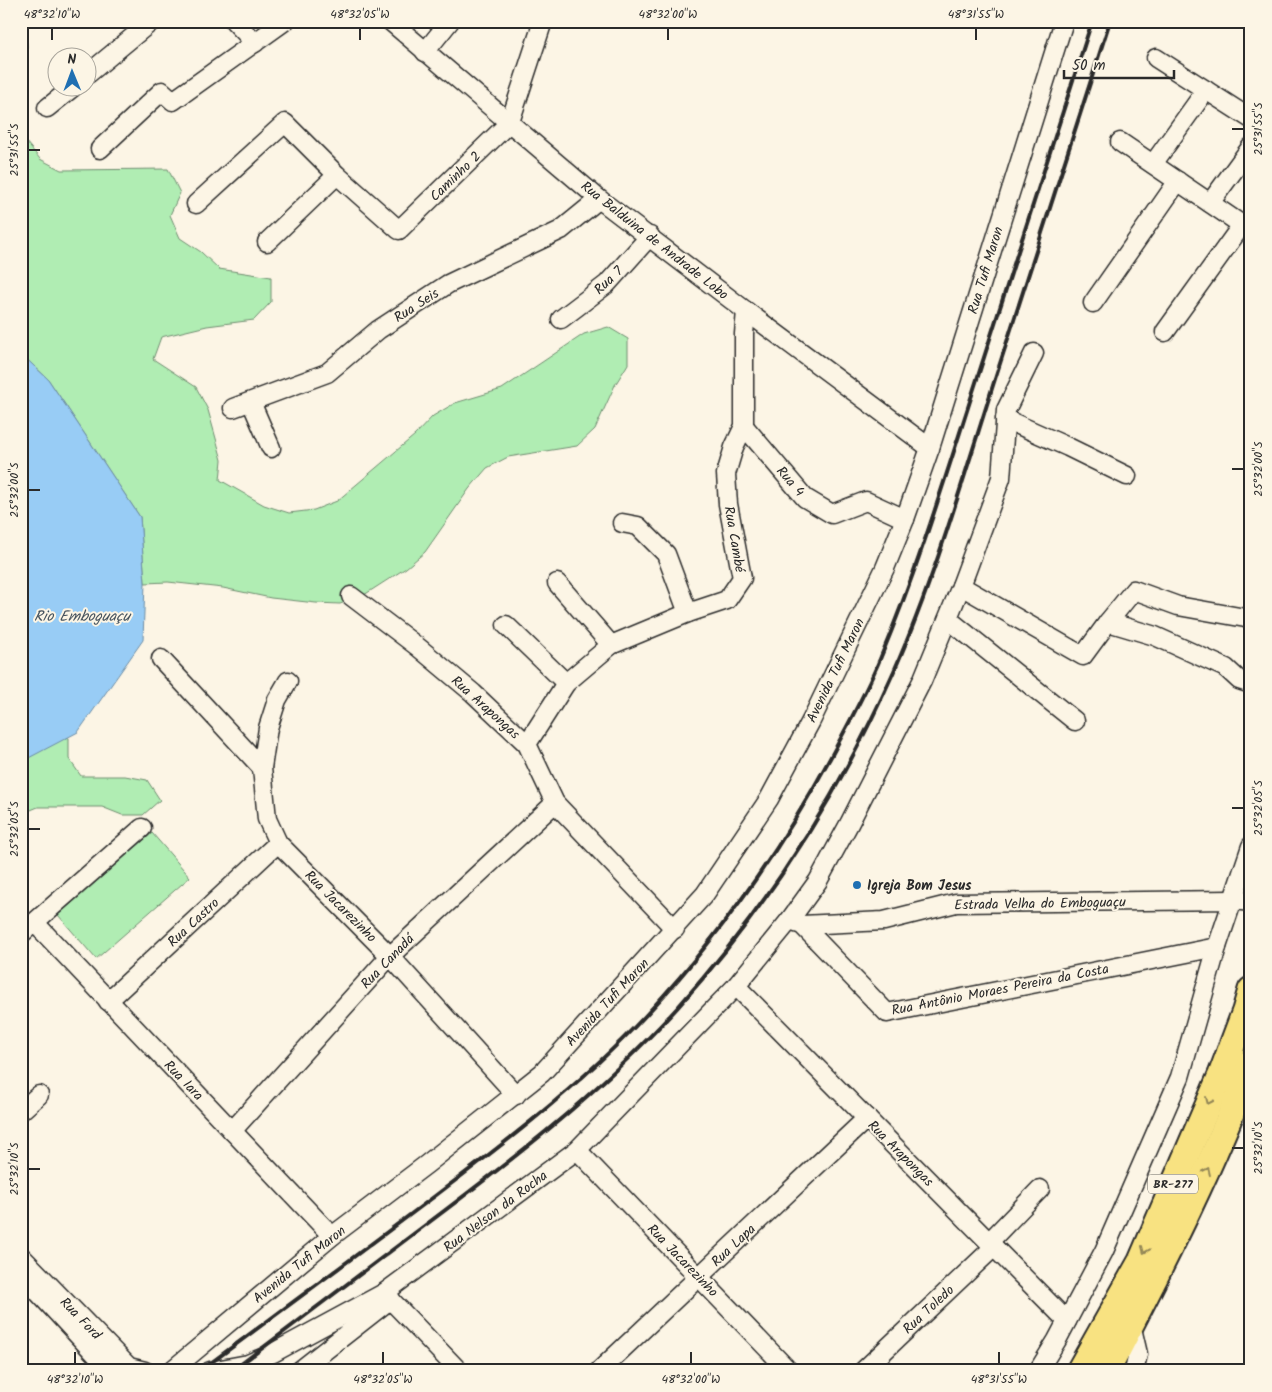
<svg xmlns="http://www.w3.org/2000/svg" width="1272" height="1392" viewBox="0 0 1272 1392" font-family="Kalam,sans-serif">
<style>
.green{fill:#b0edb3;stroke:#6e8c6f}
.water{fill:#98ccf5;stroke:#6c8ca4}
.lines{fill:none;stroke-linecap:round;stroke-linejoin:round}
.minor-casing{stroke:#2b2b2b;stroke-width:21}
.highway-casing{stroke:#2b2b2b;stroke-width:29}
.minor{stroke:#fcf5e5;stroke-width:18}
.highway{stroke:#f8e281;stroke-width:25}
.rail{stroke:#2b2b2b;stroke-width:4}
.oneway{stroke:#928656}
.ticks{fill:none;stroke:#2b2b2b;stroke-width:2}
.poi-dot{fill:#1f6fb2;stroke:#fcf5e5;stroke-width:2}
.labels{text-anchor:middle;stroke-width:4;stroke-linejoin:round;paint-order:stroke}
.shield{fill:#fcf5e5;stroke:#6a6863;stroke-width:1}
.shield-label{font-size:12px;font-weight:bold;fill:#2b2b2b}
.street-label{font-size:14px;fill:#2b2b2b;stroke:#fcf5e5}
.poi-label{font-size:14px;font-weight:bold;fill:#2b2b2b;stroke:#fcf5e5;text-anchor:start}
.water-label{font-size:15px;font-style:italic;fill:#46535e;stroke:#fcf5e5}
.neatline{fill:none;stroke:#2b2b2b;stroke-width:2}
.ticks-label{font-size:12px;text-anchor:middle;fill:#2b2b2b}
</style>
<rect width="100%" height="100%" fill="#fcf5e5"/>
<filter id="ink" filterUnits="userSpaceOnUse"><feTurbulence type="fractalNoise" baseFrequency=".02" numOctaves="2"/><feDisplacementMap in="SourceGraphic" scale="10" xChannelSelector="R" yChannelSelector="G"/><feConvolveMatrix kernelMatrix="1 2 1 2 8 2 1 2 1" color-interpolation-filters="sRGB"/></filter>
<g filter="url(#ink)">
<g class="green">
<path d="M 21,21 L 25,21 L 27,47 L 21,74 Z"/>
<path d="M 21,136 L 40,159 L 61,170 L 168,169 L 180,193 L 170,215 L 180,238 L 201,252 L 219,269 L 271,277 L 271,302 L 254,320 L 207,326 L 161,337 L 153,359 L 196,387 L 208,410 L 222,460 L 220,480 L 264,505 L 289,513 L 314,510 L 337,501 L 415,435 L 433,416 L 455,403 L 502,389 L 584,334 L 608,327 L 628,339 L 628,364 L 615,385 L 595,429 L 577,446 L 508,457 L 487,468 L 469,489 L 425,552 L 406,568 L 364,595 L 340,604 L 316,603 L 271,598 L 223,588 L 168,582 L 145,583 L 140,517 L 48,379 L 21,354 Z"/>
<path d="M 46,731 L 69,738 L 69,759 L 81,776 L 125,776 L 147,780 L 160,800 L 143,815 L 122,815 L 102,807 L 38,807 L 21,814 L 21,747 Z"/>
<path d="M 152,833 L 190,877 L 96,959 L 58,915 Z"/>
</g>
<path class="water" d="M 21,354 L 48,379 L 140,517 L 145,583 L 143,640 L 78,732 L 21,762 Z"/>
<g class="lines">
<g class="minor-casing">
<g id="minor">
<path d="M 234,21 L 255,43"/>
<path d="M 390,21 L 599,199 L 746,311 L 930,448"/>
<path d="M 425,52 L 450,21"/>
<path d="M 1156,58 L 1251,119"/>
<path d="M 88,74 L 152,21"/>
<path d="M 47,108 L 72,88"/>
<path d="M 1120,142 L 1251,231"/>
<path d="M 100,149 L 162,91 L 173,101 L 285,21"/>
<path d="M 1153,164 L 1206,90"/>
<path d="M 1210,203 L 1251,147"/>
<path d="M 196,204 L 285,123 L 337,175 L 399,230 L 510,122 L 543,21"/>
<path d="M 267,242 L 337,175"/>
<path d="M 1093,303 L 1178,181"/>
<path d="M 561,319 L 607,284 L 650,236"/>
<path d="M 1165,332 L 1242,225"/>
<path d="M 251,402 L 271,448"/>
<path d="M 233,408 L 327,373 L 378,330 L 448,284 L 561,230 L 599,199"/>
<path d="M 1005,419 L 1068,447 L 1127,476"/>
<path d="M 744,426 L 805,498 L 832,514 L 866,501 L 905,519"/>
<path d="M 622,523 L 638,526 L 666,554 L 688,613"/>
<path d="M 557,583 L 611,645"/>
<path d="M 961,586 L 1083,656 L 1108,622 L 1155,636 L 1226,668 L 1239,680 L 1251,684"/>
<path d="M 351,596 L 418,647 L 473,693 L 527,744 L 555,803 L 675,929"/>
<path d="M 948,619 L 1075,721"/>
<path d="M 1108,622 L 1134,590 L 1178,606 L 1251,619"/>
<path d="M 506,625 L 566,683"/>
<path d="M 161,659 L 262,768"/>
<path d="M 288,681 L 277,700 L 268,728 L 262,768 L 267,819 L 278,843 L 390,956 L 516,1095"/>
<path d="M 527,744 L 566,683 L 611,645 L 688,613 L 727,600 L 742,578 L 728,504 L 726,474 L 734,447 L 744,426 L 744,334 L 746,311"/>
<path d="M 789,921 L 802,925 L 887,1013 L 1217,947"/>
<path d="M 35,923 L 332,1236"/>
<path d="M 802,925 L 884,921 L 956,903 L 1233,900 L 1251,902"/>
<path d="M 21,934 L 142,828"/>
<path d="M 736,986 L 1067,1321"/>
<path d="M 108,1001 L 278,843"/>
<path d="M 21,1111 L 39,1095"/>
<path d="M 232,1131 L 390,956 L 555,803"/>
<path d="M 577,1150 L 789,1371"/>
<path d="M 989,1242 L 1040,1189"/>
<path d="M 21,1256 L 129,1367 L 145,1371"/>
<path d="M 21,1274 L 111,1371"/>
<path d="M 384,1293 L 459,1371"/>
<path d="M 1131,1324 L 1138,1354 L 1134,1371"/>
<path d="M 171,1371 L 332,1236 L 427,1164 L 542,1073 L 705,894 L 769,799 L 811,721 L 885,568 L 905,519 L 930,448 L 1064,21"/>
<path d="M 210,1371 L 248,1364 L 273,1353 L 384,1293 L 577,1150 L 736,986 L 789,921 L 818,881 L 849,824 L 922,681 L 961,586 L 1001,478 L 1006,410 L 1034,353"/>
<path d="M 299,1371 L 391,1299"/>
<path d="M 599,1371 L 867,1118"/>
<path d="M 863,1371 L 994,1247"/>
<path d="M 1038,1371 L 1057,1340 L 1104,1251 L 1180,1077 L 1217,947 L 1251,846"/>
</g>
</g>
<g class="highway-casing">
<g id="highway">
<path d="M 1079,1371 L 1141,1261 L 1221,1075 L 1245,1011 L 1251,990"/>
<path d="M 1107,1371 C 1159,1270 1212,1169 1251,1062"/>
</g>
</g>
<use href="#minor" class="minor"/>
<use href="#highway" class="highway"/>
<g class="rail">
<path d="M 200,1371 C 274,1316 349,1261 423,1205 C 501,1146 579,1087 646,1015 C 721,935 784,845 835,749 C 851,719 867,690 880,659 C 919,566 948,469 979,373 C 1016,256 1054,139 1092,21"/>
<path d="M 232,1371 C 292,1326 352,1280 412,1235 C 507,1164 597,1096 678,1007 C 767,908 840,793 894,671 C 935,578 964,476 995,379 C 1033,260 1072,141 1110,21"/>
</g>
</g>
<defs><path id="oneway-chevron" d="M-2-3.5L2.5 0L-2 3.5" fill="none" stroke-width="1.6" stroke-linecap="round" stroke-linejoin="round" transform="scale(1.25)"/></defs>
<g class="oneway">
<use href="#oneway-chevron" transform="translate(1209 1101) rotate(114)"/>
<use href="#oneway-chevron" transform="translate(1207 1171) rotate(-65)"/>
<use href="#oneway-chevron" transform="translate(1145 1250) rotate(113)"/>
</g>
</g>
<path class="ticks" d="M 52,28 L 52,40M 360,28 L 360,40M 668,28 L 668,40M 976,28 L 976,40M 1232,129 L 1244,129M 28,150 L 40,150M 1232,469 L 1244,469M 28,490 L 40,490M 1232,808 L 1244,808M 28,829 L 40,829M 1232,1148 L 1244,1148M 28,1169 L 40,1169M 75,1352 L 75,1364M 383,1352 L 383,1364M 691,1352 L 691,1364M 999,1352 L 999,1364"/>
<circle class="poi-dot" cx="857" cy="885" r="5"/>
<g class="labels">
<rect class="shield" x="1148" y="1174.5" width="50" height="19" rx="4"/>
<g class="shield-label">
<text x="1173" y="1188">BR-277</text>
</g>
<g class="street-label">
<text transform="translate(455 176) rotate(-44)" y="5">Caminho 2</text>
<text transform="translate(655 240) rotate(38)" y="5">Rua Balduina de Andrade Lobo</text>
<text transform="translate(985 270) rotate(-73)" y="5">Rua Tufi Maron</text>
<text transform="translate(608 280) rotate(-44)" y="5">Rua 7</text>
<text transform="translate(416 305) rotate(-33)" y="5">Rua Seis</text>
<text transform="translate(791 481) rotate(49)" y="5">Rua 4</text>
<text transform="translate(735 539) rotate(80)" y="5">Rua Cambé</text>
<text transform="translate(835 670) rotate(-64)" y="5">Avenida Tufi Maron</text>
<text transform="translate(486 707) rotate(42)" y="5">Rua Arapongas</text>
<text transform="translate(1040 903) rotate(-1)" y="5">Estrada Velha do Emboguaçu</text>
<text transform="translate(341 906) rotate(45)" y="5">Rua Jacarezinho</text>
<text transform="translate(193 922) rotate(-43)" y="5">Rua Castro</text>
<text transform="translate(387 961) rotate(-46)" y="5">Rua Canadá</text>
<text transform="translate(1000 989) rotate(-11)" y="5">Rua Antônio Moraes Pereira da Costa</text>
<text transform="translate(607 1002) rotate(-47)" y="5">Avenida Tufi Maron</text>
<text transform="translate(184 1080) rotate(46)" y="5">Rua Iara</text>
<text transform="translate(901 1153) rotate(45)" y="5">Rua Arapongas</text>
<text transform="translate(495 1211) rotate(-37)" y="5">Rua Nelson da Rocha</text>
<text transform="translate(733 1245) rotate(-43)" y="5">Rua Lapa</text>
<text transform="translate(683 1260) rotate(46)" y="5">Rua Jacarezinho</text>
<text transform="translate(299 1264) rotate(-39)" y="5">Avenida Tufi Maron</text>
<text transform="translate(928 1309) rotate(-43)" y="5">Rua Toledo</text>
<text transform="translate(81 1318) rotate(46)" y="5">Rua Ford</text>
</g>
<g class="poi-label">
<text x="867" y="890">Igreja Bom Jesus</text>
</g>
<g class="water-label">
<text x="82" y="621">Rio Emboguaçu</text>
</g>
</g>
<rect width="1272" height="1392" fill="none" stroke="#fcf5e5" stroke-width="55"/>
<g transform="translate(72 72) rotate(359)"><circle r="24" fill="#fcf5e5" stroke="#a8a49b"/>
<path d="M0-4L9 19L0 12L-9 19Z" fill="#1f6fb2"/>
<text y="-8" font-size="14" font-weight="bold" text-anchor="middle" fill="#2b2b2b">N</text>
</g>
<path d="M1064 70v8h110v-8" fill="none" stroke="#2b2b2b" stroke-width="2.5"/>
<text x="1072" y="70" font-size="15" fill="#2b2b2b" stroke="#fcf5e5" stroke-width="4" paint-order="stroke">50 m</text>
<rect x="28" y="28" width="1216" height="1336" class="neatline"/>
<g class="ticks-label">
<text x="52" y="18">48°32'10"W</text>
<text x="360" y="18">48°32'05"W</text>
<text x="668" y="18">48°32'00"W</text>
<text x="976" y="18">48°31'55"W</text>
<text transform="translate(1258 129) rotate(-90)" y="4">25°31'55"S</text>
<text transform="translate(14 150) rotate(-90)" y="4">25°31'55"S</text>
<text transform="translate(1258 469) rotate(-90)" y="4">25°32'00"S</text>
<text transform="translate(14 490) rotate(-90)" y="4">25°32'00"S</text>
<text transform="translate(1258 808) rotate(-90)" y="4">25°32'05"S</text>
<text transform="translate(14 829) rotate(-90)" y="4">25°32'05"S</text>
<text transform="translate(1258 1148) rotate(-90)" y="4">25°32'10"S</text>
<text transform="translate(14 1169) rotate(-90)" y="4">25°32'10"S</text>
<text x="75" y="1383">48°32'10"W</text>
<text x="383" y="1383">48°32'05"W</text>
<text x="691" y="1383">48°32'00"W</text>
<text x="999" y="1383">48°31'55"W</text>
</g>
</svg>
